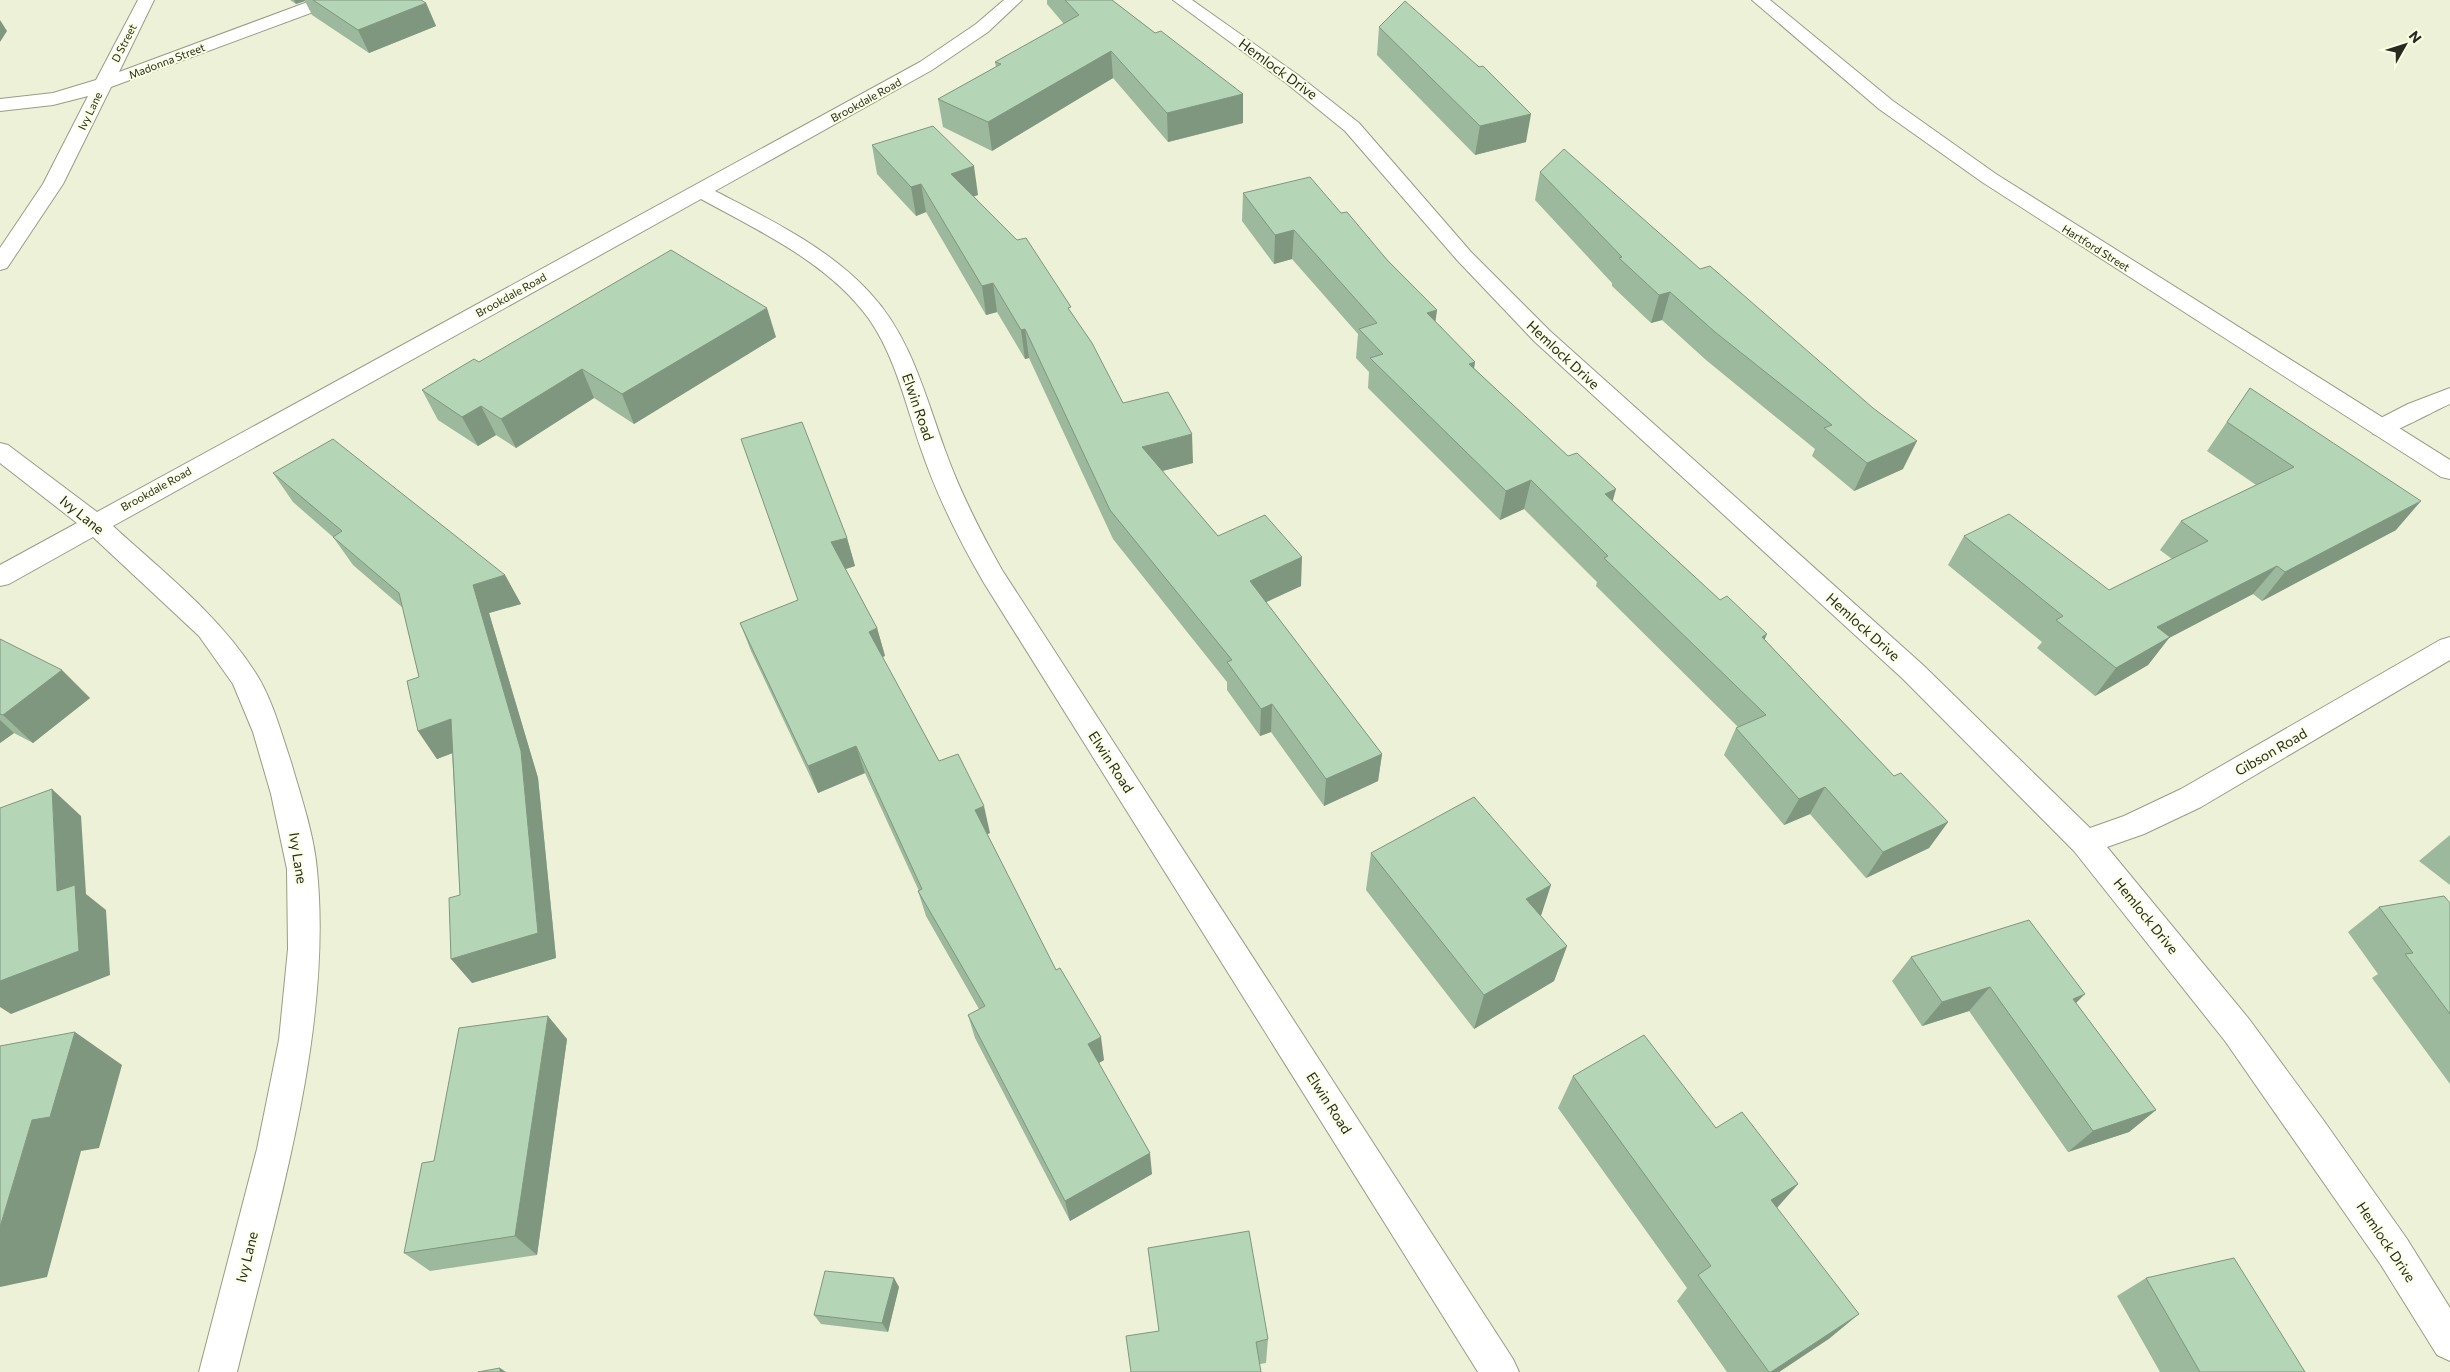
<svg xmlns="http://www.w3.org/2000/svg" width="2450" height="1372" viewBox="0 0 2450 1372" font-family="Commissioner,sans-serif">
<style>
.lines{fill:none;stroke-linecap:round;stroke-linejoin:round}
.street-casing{stroke:#999d85;stroke-width:2}
.secondary-casing{stroke:#999d85;stroke-width:2}
.street{fill:#fff;fill-rule:evenodd}
.secondary{fill:#fff;fill-rule:evenodd}
.wall{fill:#9cb89d}
.shaded-wall{fill:#7f967f}
.building{fill:#b5d6b6;stroke:#7f967f}
.labels{text-anchor:middle;stroke-width:4;stroke-linejoin:round;paint-order:stroke}
.far-street-label{font-size:11px;fill:#282a20;stroke:#faffe4}
.street-label{font-size:14px;fill:#282a20;stroke:#faffe4}
</style>
<rect width="100%" height="100%" fill="#ecf1d7"/>
<g class="lines">
<g class="street-casing">
<g id="street">
<path d="M 138,0 L 154,0 L 119,72 L 313,0 L 337,0 L 335,4 L 111,87 L 63,184 L 7,268 L 0,270 L 0,248 L 43,184 L 88,96 L 53,105 L 0,111 L 0,99 L 53,93 L 96,80 Z"/>
<path d="M 1004,0 L 1022,0 L 988,32 L 932,70 L 715,191 C 769,219 828,247 870,293 C 911,337 925,395 945,450 C 960,492 980,531 1002,570 L 1513,1359 L 1519,1372 L 1478,1372 L 984,583 C 959,540 937,496 921,449 C 906,406 896,358 869,319 C 829,263 759,231 701,199 L 113,526 C 162,571 218,614 255,672 C 272,698 281,732 291,762 C 301,797 314,834 317,870 C 333,1032 275,1216 237,1372 L 199,1372 L 257,1149 L 279,1040 L 288,949 L 287,869 L 271,794 L 253,732 L 233,684 L 199,636 L 93,537 L 9,584 L 0,586 L 0,565 L 77,523 L 0,463 L 0,443 L 8,445 L 97,512 L 920,62 L 976,24 Z"/>
<path d="M 1173,0 L 1192,0 L 1298,75 L 1359,123 L 1471,252 L 1550,331 L 1923,665 L 2090,828 L 2124,816 L 2181,789 L 2440,640 L 2450,637 L 2450,660 L 2201,807 L 2144,834 L 2107,847 L 2249,1019 L 2324,1121 L 2407,1239 L 2450,1308 L 2450,1361 L 2437,1355 L 2381,1265 L 2225,1041 L 2074,851 L 1903,679 L 1534,341 L 1457,260 L 1345,131 L 1286,83 Z"/>
<path d="M 2450,388 L 2450,404 C 2438,409 2388,436 2380,436 C 2378,436 2375,434 2373,434 L 2369,428 L 2373,422 L 2408,404 Z"/>
</g>
</g>
<g class="secondary-casing">
<path id="secondary" d="M 1752,0 L 1770,0 L 1893,101 L 1996,174 L 2450,460 L 2450,479 L 2441,477 L 1982,182 L 1879,109 Z"/>
</g>
<use href="#street" class="street"/>
<use href="#secondary" class="secondary"/>
</g>
<g class="wall">
<path d="M 290,0 L 421,0 L 426,3 L 436,26 L 369,53 L 312,15 L 305,1 L 296,4 Z"/>
<path d="M 1047,0 L 1112,0 L 1155,33 L 1243,94 L 1243,123 L 1168,142 L 1113,78 L 992,151 L 943,127 L 938,99 L 996,67 L 995,62 L 1064,24 L 1047,4 Z"/>
<path d="M 1379,27 L 1526,142 L 1475,155 L 1377,55 Z"/>
<path d="M 872,145 L 978,195 L 974,196 L 1071,312 L 1123,403 L 1193,463 L 1162,471 L 1218,536 L 1301,586 L 1266,602 L 1382,754 L 1378,781 L 1324,806 L 1271,732 L 1260,736 L 1227,690 L 1227,682 L 1113,539 L 1029,358 L 1025,359 L 997,312 L 986,315 L 926,212 L 916,216 L 877,174 Z"/>
<path d="M 1540,172 L 1903,469 L 1854,491 L 1812,456 L 1815,449 L 1706,360 L 1662,320 L 1651,323 L 1612,286 L 1612,283 L 1535,200 Z"/>
<path d="M 1243,193 L 1341,213 L 1437,310 L 1435,321 L 1475,362 L 1474,368 L 1613,501 L 1720,600 L 1765,640 L 1894,776 L 1948,822 L 1929,848 L 1866,878 L 1810,814 L 1784,825 L 1724,755 L 1736,728 L 1738,727 L 1596,586 L 1597,582 L 1524,509 L 1500,520 L 1368,388 L 1369,372 L 1356,358 L 1358,334 L 1292,259 L 1274,264 L 1242,221 Z"/>
<path d="M 776,337 L 634,424 L 594,398 L 516,448 L 496,435 L 478,446 L 438,420 L 422,390 L 479,362 Z"/>
<path d="M 2250,388 L 2396,530 L 2262,601 L 2253,594 L 2169,638 L 2148,665 L 2095,696 L 2037,648 L 2042,642 L 1948,565 L 1964,536 L 2109,590 L 2172,559 L 2160,550 L 2181,521 L 2256,485 L 2207,451 Z"/>
<path d="M 273,473 L 505,575 L 521,604 L 489,613 L 538,778 L 556,958 L 472,983 L 460,895 L 452,753 L 437,759 L 418,731 L 419,677 L 403,608 L 353,565 L 333,537 L 293,502 Z"/>
<path d="M 847,538 L 855,566 L 845,569 L 877,628 L 885,656 L 882,657 L 939,761 L 990,833 L 987,834 L 1056,970 L 1104,1060 L 1099,1063 L 1152,1174 L 1070,1221 L 975,1038 L 968,1015 L 979,1009 L 926,916 L 918,891 L 919,891 L 865,773 L 818,793 L 751,651 L 740,623 L 798,601 Z"/>
<path d="M 0,639 L 90,698 L 33,743 L 14,733 L 0,743 Z"/>
<path d="M 2450,835 L 2450,885 L 2419,861 Z"/>
<path d="M 1371,853 L 1541,916 L 1567,946 L 1554,981 L 1474,1029 L 1366,890 Z"/>
<path d="M 2450,903 L 2450,1084 L 2372,978 L 2378,974 L 2348,932 L 2379,907 Z"/>
<path d="M 1911,957 L 2076,1003 L 2156,1110 L 2129,1132 L 2068,1152 L 1969,1011 L 1922,1026 L 1892,981 Z"/>
<path d="M 567,1039 L 537,1255 L 430,1271 L 404,1253 Z"/>
<path d="M 1573,1076 L 1716,1128 L 1798,1184 L 1777,1208 L 1830,1338 L 1779,1372 L 1727,1372 L 1677,1301 L 1687,1288 L 1558,1108 Z"/>
<path d="M 2146,1278 L 2305,1372 L 2160,1372 L 2117,1296 Z"/>
<path d="M 899,1287 L 888,1332 L 821,1324 L 814,1315 Z"/>
<path d="M 1126,1336 L 1268,1339 L 1266,1363 L 1260,1364 Z"/>
</g>
<g class="shaded-wall">
<path d="M 294,0 L 305,0 L 305,1 L 296,4 Z"/>
<path d="M 426,3 L 436,26 L 369,53 L 358,30 Z"/>
<path d="M 0,20 L 7,31 L 0,42 Z"/>
<path d="M 1111,51 L 1113,78 L 992,151 L 988,122 Z"/>
<path d="M 1243,94 L 1243,123 L 1168,142 L 1167,113 Z"/>
<path d="M 1531,114 L 1526,142 L 1475,155 L 1480,126 Z"/>
<path d="M 974,166 L 978,195 L 956,202 L 951,174 Z"/>
<path d="M 921,184 L 926,212 L 916,216 L 911,187 Z"/>
<path d="M 1294,230 L 1292,259 L 1274,264 L 1275,235 Z"/>
<path d="M 993,283 L 997,312 L 986,315 L 982,286 Z"/>
<path d="M 1670,292 L 1662,320 L 1651,323 L 1659,295 Z"/>
<path d="M 767,308 L 776,337 L 634,424 L 622,394 Z"/>
<path d="M 1437,310 L 1433,339 L 1427,313 Z"/>
<path d="M 1025,329 L 1029,358 L 1025,359 L 1021,330 Z"/>
<path d="M 1475,362 L 1470,391 L 1469,364 Z"/>
<path d="M 582,369 L 594,398 L 516,448 L 501,419 Z"/>
<path d="M 481,406 L 496,435 L 478,446 L 462,417 Z"/>
<path d="M 1192,434 L 1193,463 L 1143,476 L 1142,447 Z"/>
<path d="M 1917,441 L 1903,469 L 1854,491 L 1867,463 Z"/>
<path d="M 1531,480 L 1524,509 L 1500,520 L 1506,491 Z"/>
<path d="M 1616,489 L 1608,518 L 1605,494 Z"/>
<path d="M 2421,501 L 2396,530 L 2262,601 L 2285,572 Z"/>
<path d="M 847,538 L 855,566 L 840,571 L 831,542 Z"/>
<path d="M 1302,557 L 1301,586 L 1249,610 L 1250,581 Z"/>
<path d="M 2277,566 L 2253,594 L 2169,638 L 2148,665 L 2095,696 L 2116,668 L 2157,627 Z"/>
<path d="M 505,575 L 521,604 L 489,613 L 538,778 L 556,958 L 472,983 L 451,959 L 538,933 L 473,585 Z"/>
<path d="M 877,628 L 885,656 L 877,659 L 869,632 Z"/>
<path d="M 1767,634 L 1755,662 L 1762,637 Z"/>
<path d="M 62,670 L 90,698 L 33,743 L 3,715 Z"/>
<path d="M 1272,704 L 1271,732 L 1260,736 L 1261,709 Z"/>
<path d="M 451,719 L 469,747 L 437,759 L 418,731 Z"/>
<path d="M 0,720 L 14,733 L 0,743 Z"/>
<path d="M 856,746 L 865,773 L 818,793 L 808,766 Z"/>
<path d="M 1382,754 L 1378,781 L 1324,806 L 1326,779 Z"/>
<path d="M 1825,787 L 1810,814 L 1784,825 L 1799,799 Z"/>
<path d="M 52,789 L 81,816 L 86,894 L 106,910 L 110,975 L 11,1014 L 0,1007 L 0,981 L 57,891 Z"/>
<path d="M 984,806 L 990,833 L 982,836 L 975,810 Z"/>
<path d="M 1948,822 L 1929,848 L 1866,878 L 1883,852 Z"/>
<path d="M 1551,885 L 1539,922 L 1526,899 Z"/>
<path d="M 1567,946 L 1554,981 L 1474,1029 L 1484,995 Z"/>
<path d="M 1990,987 L 1969,1011 L 1922,1026 L 1942,1002 Z"/>
<path d="M 2085,994 L 2061,1018 L 2073,999 Z"/>
<path d="M 548,1016 L 567,1039 L 537,1255 L 515,1236 Z"/>
<path d="M 75,1032 L 122,1065 L 99,1148 L 81,1151 L 47,1277 L 0,1287 L 0,1227 L 32,1120 Z"/>
<path d="M 1101,1037 L 1104,1060 L 1092,1067 L 1088,1044 Z"/>
<path d="M 2156,1110 L 2129,1132 L 2068,1152 L 2093,1131 Z"/>
<path d="M 1150,1153 L 1152,1174 L 1070,1221 L 1065,1201 Z"/>
<path d="M 1798,1184 L 1773,1212 L 1771,1200 Z"/>
<path d="M 894,1278 L 899,1287 L 888,1332 L 882,1323 Z"/>
<path d="M 1859,1314 L 1830,1338 L 1779,1372 L 1771,1372 Z"/>
<path d="M 500,1368 L 506,1372 L 500,1372 Z"/>
</g>
<g class="building">
<path d="M 313,0 L 421,0 L 426,3 L 358,30 Z"/>
<path d="M 1065,0 L 1112,0 L 1155,33 L 1161,31 L 1243,94 L 1167,113 L 1111,51 L 988,122 L 938,99 L 1001,64 L 995,62 L 1079,15 Z"/>
<path d="M 1405,1 L 1479,67 L 1483,66 L 1531,114 L 1480,126 L 1379,27 Z"/>
<path d="M 933,126 L 974,166 L 951,174 L 1017,240 L 1026,238 L 1071,307 L 1068,308 L 1092,343 L 1123,403 L 1168,392 L 1192,434 L 1142,447 L 1218,536 L 1265,515 L 1302,557 L 1250,581 L 1382,754 L 1326,779 L 1272,704 L 1261,709 L 1227,662 L 1232,660 L 1110,510 L 1025,329 L 1021,330 L 993,283 L 982,286 L 921,184 L 911,187 L 872,145 Z"/>
<path d="M 1564,149 L 1700,269 L 1710,266 L 1873,408 L 1917,441 L 1867,463 L 1824,428 L 1832,425 L 1715,332 L 1670,292 L 1659,295 L 1619,258 L 1622,257 L 1540,172 Z"/>
<path d="M 1310,177 L 1341,213 L 1347,212 L 1388,261 L 1437,310 L 1427,313 L 1475,362 L 1469,364 L 1568,456 L 1577,453 L 1616,489 L 1605,494 L 1720,600 L 1727,596 L 1767,634 L 1762,637 L 1894,776 L 1901,773 L 1948,822 L 1883,852 L 1825,787 L 1799,799 L 1736,728 L 1766,715 L 1604,558 L 1608,556 L 1531,480 L 1506,491 L 1370,358 L 1383,354 L 1359,329 L 1377,323 L 1294,230 L 1275,235 L 1243,193 Z"/>
<path d="M 671,250 L 767,308 L 622,394 L 582,369 L 501,419 L 481,406 L 462,417 L 422,390 L 474,359 L 479,362 Z"/>
<path d="M 2250,388 L 2421,501 L 2285,572 L 2277,566 L 2157,627 L 2170,637 L 2116,668 L 2056,620 L 2063,616 L 1964,536 L 2009,514 L 2109,590 L 2208,541 L 2181,521 L 2294,467 L 2227,422 Z"/>
<path d="M 802,422 L 847,538 L 831,542 L 877,628 L 869,632 L 939,761 L 958,754 L 984,806 L 975,810 L 1056,970 L 1060,968 L 1101,1037 L 1088,1044 L 1150,1153 L 1065,1201 L 968,1015 L 985,1006 L 918,891 L 922,889 L 856,746 L 808,766 L 740,623 L 798,600 L 741,439 Z"/>
<path d="M 333,439 L 505,575 L 473,585 L 521,751 L 538,933 L 451,959 L 449,898 L 460,895 L 451,719 L 418,731 L 407,681 L 419,677 L 399,593 L 333,537 L 342,531 L 273,473 Z"/>
<path d="M 0,639 L 62,670 L 3,715 L 0,714 Z"/>
<path d="M 52,789 L 57,891 L 75,885 L 79,951 L 0,981 L 0,808 Z"/>
<path d="M 1474,797 L 1551,885 L 1526,899 L 1567,946 L 1484,995 L 1371,853 Z"/>
<path d="M 2444,896 L 2450,903 L 2450,1014 L 2405,954 L 2413,953 L 2379,907 Z"/>
<path d="M 2029,920 L 2085,994 L 2073,999 L 2156,1110 L 2093,1131 L 1990,987 L 1942,1002 L 1911,957 Z"/>
<path d="M 548,1016 L 515,1236 L 404,1253 L 422,1163 L 434,1161 L 459,1028 Z"/>
<path d="M 75,1032 L 50,1117 L 32,1120 L 0,1227 L 0,1046 Z"/>
<path d="M 1644,1035 L 1716,1128 L 1742,1112 L 1798,1184 L 1771,1200 L 1859,1314 L 1771,1372 L 1769,1372 L 1698,1275 L 1711,1266 L 1573,1076 Z"/>
<path d="M 1249,1231 L 1268,1339 L 1256,1342 L 1261,1372 L 1131,1372 L 1126,1336 L 1159,1331 L 1148,1248 Z"/>
<path d="M 2234,1258 L 2305,1372 L 2200,1372 L 2146,1278 Z"/>
<path d="M 825,1271 L 894,1278 L 882,1323 L 814,1315 Z"/>
<path d="M 500,1368 L 500,1372 L 478,1372 Z"/>
</g>
<g class="labels">
<g class="far-street-label">
<text transform="translate(124 43) rotate(-63)" y="4">D Street</text>
<text transform="translate(167 61) rotate(-21)" y="4">Madonna Street</text>
<text transform="translate(866 100) rotate(-29)" y="4">Brookdale Road</text>
<text transform="translate(90 111) rotate(-64)" y="4">Ivy Lane</text>
<text transform="translate(2096 248) rotate(32)" y="4">Hartford Street</text>
<text transform="translate(511 295) rotate(-29)" y="4">Brookdale Road</text>
<text transform="translate(156 489) rotate(-29)" y="4">Brookdale Road</text>
</g>
<g class="street-label">
<text transform="translate(1278 69) rotate(36)" y="5">Hemlock Drive</text>
<text transform="translate(1563 355) rotate(43)" y="5">Hemlock Drive</text>
<text transform="translate(918 407) rotate(71)" y="5">Elwin Road</text>
<text transform="translate(82 515) rotate(39)" y="5">Ivy Lane</text>
<text transform="translate(1863 627) rotate(42)" y="5">Hemlock Drive</text>
<text transform="translate(2271 752) rotate(-30)" y="5">Gibson Road</text>
<text transform="translate(1111 762) rotate(57)" y="5">Elwin Road</text>
<text transform="translate(298 858) rotate(81)" y="5">Ivy Lane</text>
<text transform="translate(2146 916) rotate(51)" y="5">Hemlock Drive</text>
<text transform="translate(1329 1103) rotate(57)" y="5">Elwin Road</text>
<text transform="translate(2386 1242) rotate(56)" y="5">Hemlock Drive</text>
<text transform="translate(247 1257) rotate(-76)" y="5">Ivy Lane</text>
</g>
</g>
<g transform="translate(2405 45) rotate(51)" stroke="#faffe4" stroke-width="4" paint-order="stroke">
<path d="M0-4L9 19L0 12L-9 19Z" fill="#282a20"/>
<text y="-8" font-size="14" font-weight="bold" text-anchor="middle" fill="#282a20">N</text>
</g>
</svg>
